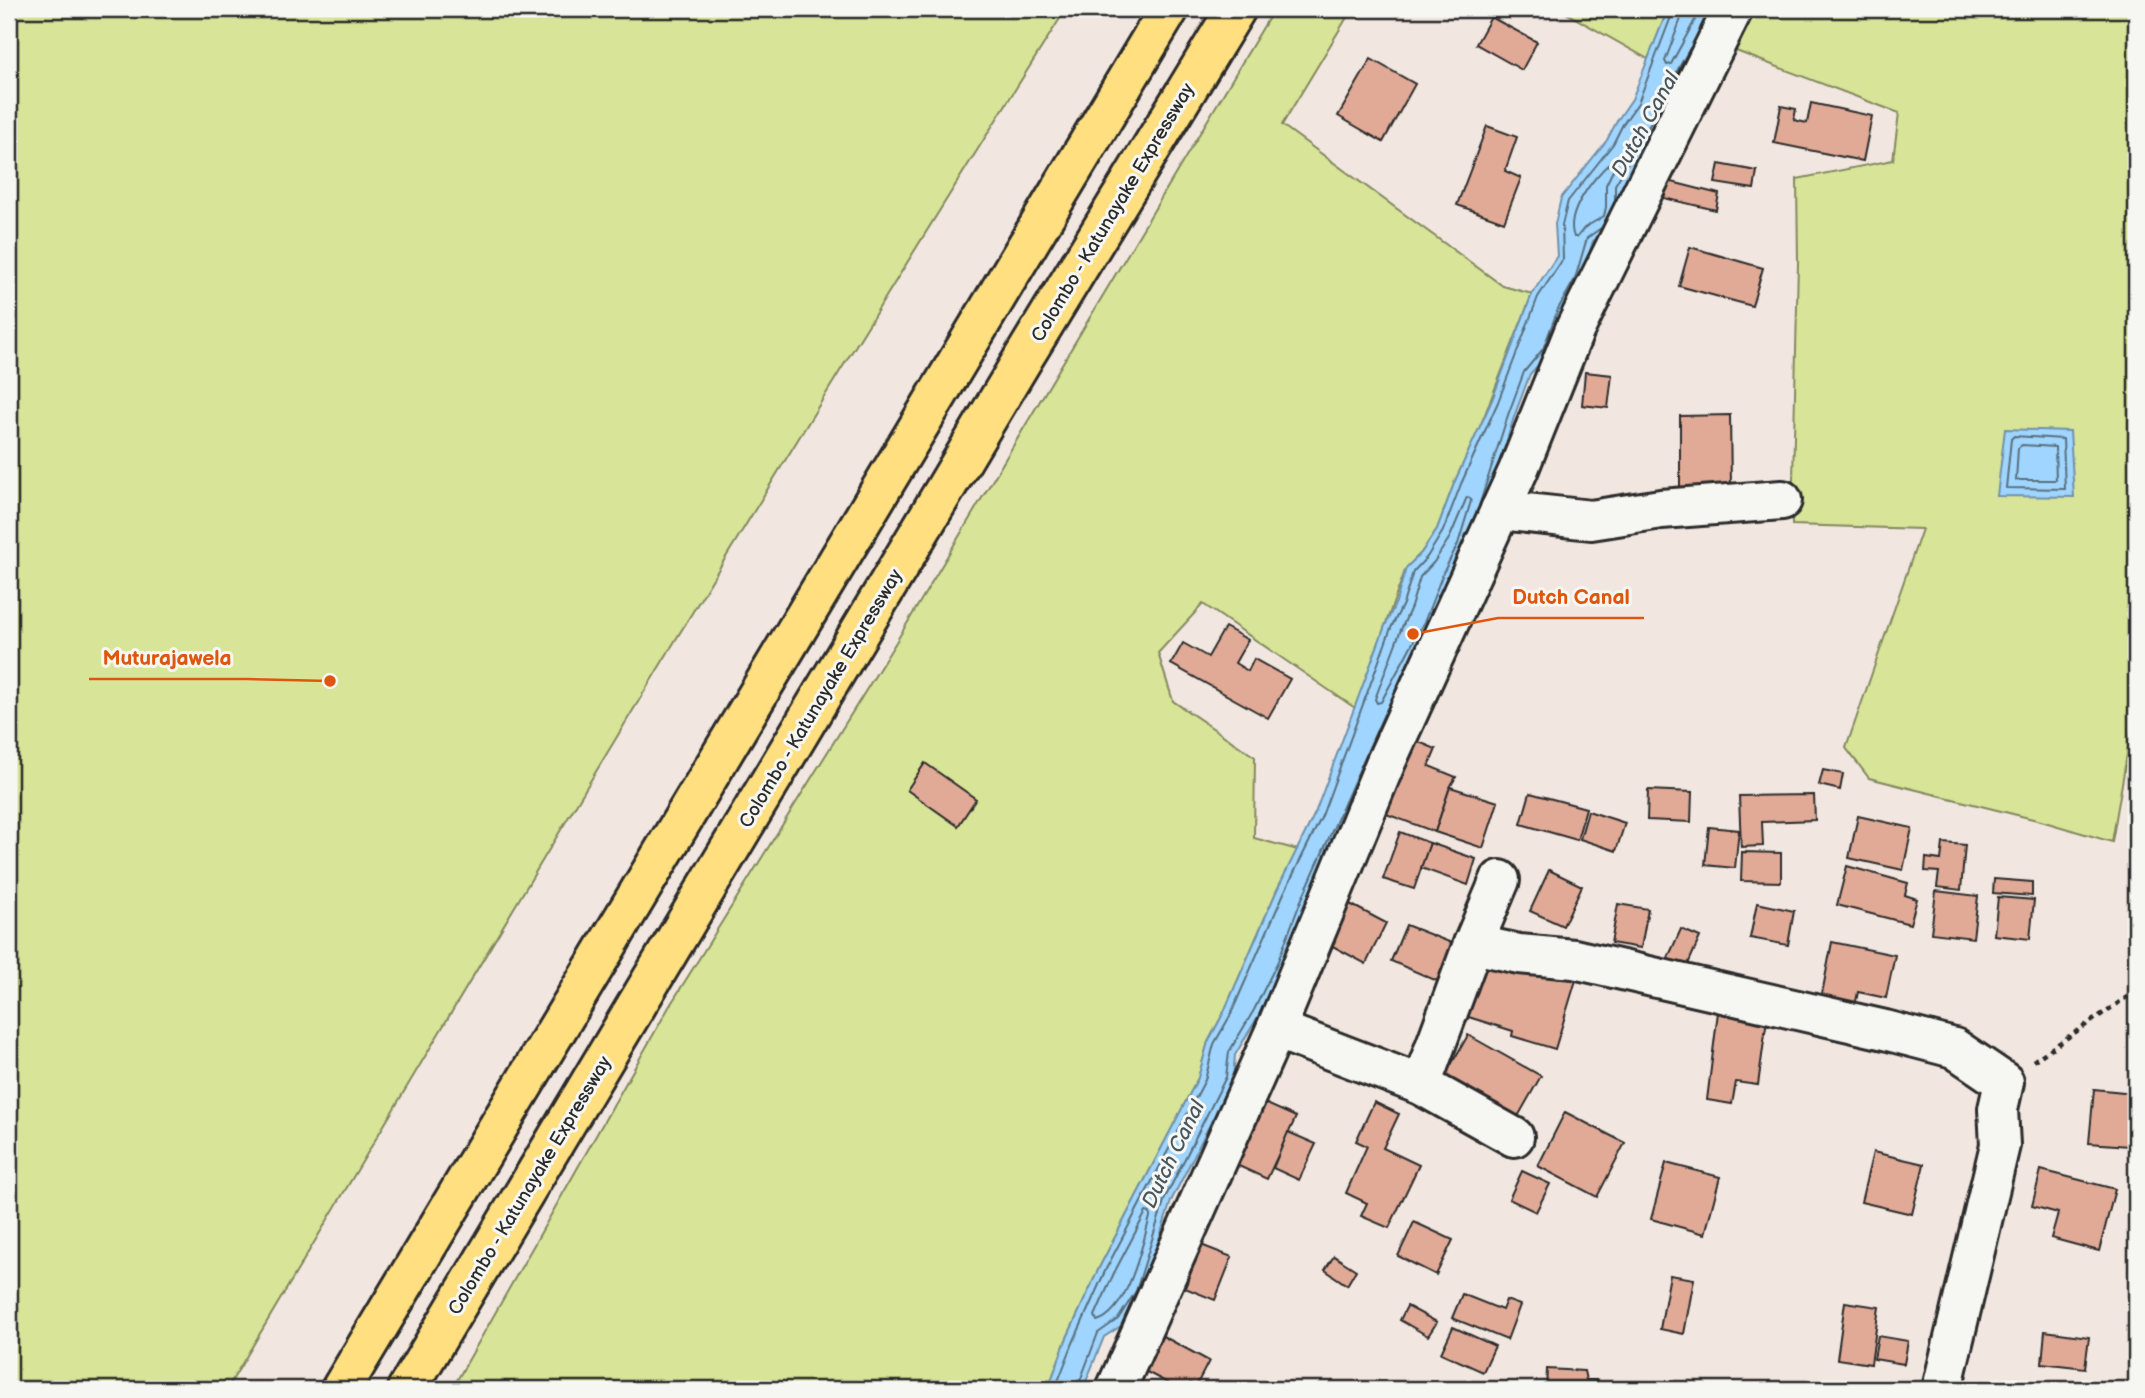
<svg xmlns="http://www.w3.org/2000/svg" width="2145" height="1398" viewBox="0 0 2145 1398" font-family="'Balsamiq Sans',sans-serif">
<style>
.green{fill:#d8e497;stroke:#828861;stroke-width:2}
.water{fill:#9fd5fe;stroke:#7191aa;stroke-width:2}
.lines{fill:none;stroke-linecap:round;stroke-linejoin:round}
.shore{stroke:#596f7f;stroke-width:2}
.building{fill:#e1aa97;stroke:#2b2b2b;stroke-width:2}
.minor-casing{stroke:#2b2b2b;stroke-width:44}
.motorway-casing{stroke:#2b2b2b;stroke-width:44}
.path{stroke:#2b2b2b;stroke-width:4.5;stroke-dasharray:5 5;stroke-linecap:butt}
.minor{stroke:#f6f6f2;stroke-width:38}
.motorway{stroke:#ffdf80;stroke-width:38}
.labels{text-anchor:middle;stroke-width:6;stroke-linejoin:round;paint-order:stroke}
.street-label{font-size:19px;fill:#2b2b2b;stroke:#f6f6f2}
.water-label{font-size:21px;font-style:italic;fill:#485660;stroke:#f6f6f2}
.leader{fill:none;stroke:#df570e;stroke-width:2.5}
.callout-dot{fill:#df570e;stroke:#f6f6f2;stroke-width:2.5}
.callout-label{font-size:21px;text-anchor:middle;font-weight:bold;fill:#df570e;stroke:#f6f6f2;stroke-width:6;stroke-linejoin:round;paint-order:stroke}
</style>
<rect width="100%" height="100%" fill="#f2e7e0"/>
<filter id="ink" filterUnits="userSpaceOnUse"><feTurbulence type="fractalNoise" baseFrequency=".0143" numOctaves="2"/><feDisplacementMap in="SourceGraphic" scale="14" xChannelSelector="R" yChannelSelector="G"/><feConvolveMatrix kernelMatrix="1 2 1 2 8 2 1 2 1" color-interpolation-filters="sRGB"/></filter>
<g filter="url(#ink)">
<g class="green">
<path d="M 9,9 L 1066,9 C 778,464 502,926 227,1389 L 9,1389 Z"/>
<path d="M 1274,9 L 1352,9 L 1282,125 L 1503,286 L 1532,294 L 1478,432 L 1455,481 L 1437,529 L 1421,553 L 1406,568 L 1355,708 L 1203,604 L 1158,653 L 1173,701 L 1255,757 L 1254,838 L 1298,850 L 1277,890 L 1224,1012 L 1208,1042 L 1198,1078 L 1100,1266 L 1066,1340 L 1048,1389 L 452,1389 L 669,1007 L 896,642 Z"/>
<path d="M 1559,9 L 1668,9 L 1648,59 Z"/>
<path d="M 1760,9 L 2136,9 L 2136,702 L 2112,842 L 2041,821 L 1869,778 L 1846,748 L 1922,529 L 1792,525 L 1798,262 L 1797,179 L 1893,160 L 1899,113 L 1728,48 Z"/>
</g>
<g class="water">
<path d="M 1668,9 L 1718,9 L 1621,189 L 1622,208 L 1618,228 L 1593,241 L 1581,282 L 1549,353 L 1530,374 L 1514,417 L 1484,515 L 1285,964 L 1260,1013 L 1235,1055 L 1233,1079 L 1171,1201 L 1142,1294 L 1124,1324 L 1104,1337 L 1083,1389 L 1048,1389 L 1066,1340 L 1100,1266 L 1198,1078 L 1208,1042 L 1224,1012 L 1277,890 L 1315,813 L 1385,626 L 1396,602 L 1406,568 L 1421,553 L 1437,529 L 1455,481 L 1492,400 L 1532,294 L 1557,256 L 1555,224 L 1561,198 L 1607,140 L 1617,121 L 1632,99 Z"/>
<path d="M 2005,429 L 2070,431 L 2074,497 L 1997,496 Z"/>
</g>
<g class="lines">
<g class="shore">
<path d="M 1683,9 L 1682,16 L 1665,61 L 1667,65 L 1671,64 L 1701,9"/>
<path d="M 1612,161 L 1616,164 L 1606,185 L 1606,207 L 1604,216 L 1584,228 L 1577,237 L 1574,237 C 1564,213 1595,176 1612,161 Z"/>
<path d="M 1615,201 L 1615,185 L 1647,130 L 1668,87 L 1690,48"/>
<path d="M 2014,436 L 2063,439 L 2065,489 L 2006,488 L 2011,439 Z"/>
<path d="M 2022,445 L 2055,447 L 2056,480 L 2016,480 L 2018,448 Z"/>
<path d="M 1467,497 L 1470,498 L 1471,501 L 1458,544 L 1443,573 L 1425,620 L 1381,702 L 1377,703 L 1375,699 L 1400,632 L 1411,607 L 1420,577 L 1434,562 L 1450,537 Z"/>
<path d="M 1479,506 L 1508,415 L 1524,372 L 1543,349 L 1558,309 L 1575,279 L 1587,238 L 1601,228"/>
<path d="M 1146,1212 L 1150,1213 L 1150,1217 C 1142,1246 1128,1312 1097,1321 L 1095,1316 L 1114,1273 Z"/>
<path d="M 1055,1389 L 1073,1343 L 1106,1269 L 1205,1080 L 1214,1044 L 1230,1016 L 1284,893 L 1322,816 L 1391,628 L 1403,604 L 1413,572 L 1427,557 L 1443,531 L 1461,484 L 1498,402 L 1538,297 L 1563,259 L 1562,225 L 1568,201 L 1613,144 L 1623,124 L 1638,103 L 1674,9"/>
<path d="M 1077,1389 L 1098,1333 L 1118,1319 L 1136,1291 L 1165,1198 L 1226,1077 L 1229,1052 L 1254,1010 L 1278,961 L 1300,903 L 1384,714"/>
</g>
</g>
<g class="building">
<path d="M 1491,17 L 1537,42 L 1522,70 L 1476,44 Z"/>
<path d="M 1371,59 L 1415,84 L 1383,142 L 1338,116 Z"/>
<path d="M 1811,103 L 1872,116 L 1863,161 L 1774,143 L 1781,106 L 1796,109 L 1794,120 L 1807,123 Z"/>
<path d="M 1487,126 L 1517,137 L 1505,171 L 1521,178 L 1504,222 L 1457,205 Z"/>
<path d="M 1719,164 L 1757,171 L 1754,189 L 1715,183 Z"/>
<path d="M 1668,181 L 1719,194 L 1716,210 L 1664,198 Z"/>
<path d="M 1690,247 L 1763,268 L 1752,306 L 1679,286 Z"/>
<path d="M 1585,372 L 1612,375 L 1608,408 L 1582,405 Z"/>
<path d="M 1730,415 L 1731,486 L 1680,487 L 1680,416 Z"/>
<path d="M 1225,627 L 1248,640 L 1235,663 L 1248,671 L 1254,659 L 1290,679 L 1268,718 L 1171,664 L 1183,643 L 1208,657 Z"/>
<path d="M 1414,740 L 1436,749 L 1429,766 L 1456,777 L 1450,787 L 1435,832 L 1378,811 Z"/>
<path d="M 925,763 L 976,799 L 958,826 L 907,790 Z"/>
<path d="M 1823,770 L 1843,774 L 1840,790 L 1819,785 Z"/>
<path d="M 1450,787 L 1498,802 L 1483,848 L 1435,832 Z"/>
<path d="M 1648,790 L 1692,792 L 1691,822 L 1647,820 Z"/>
<path d="M 1530,793 L 1586,808 L 1577,840 L 1521,824 Z"/>
<path d="M 1814,795 L 1815,820 L 1762,822 L 1763,846 L 1741,847 L 1739,796 Z"/>
<path d="M 1588,811 L 1625,823 L 1616,851 L 1580,839 Z"/>
<path d="M 1858,816 L 1912,828 L 1903,870 L 1849,858 Z"/>
<path d="M 1709,827 L 1739,830 L 1735,868 L 1705,865 Z"/>
<path d="M 1400,832 L 1430,843 L 1414,889 L 1383,879 Z"/>
<path d="M 1430,843 L 1476,859 L 1468,885 L 1421,868 Z"/>
<path d="M 1943,843 L 1965,845 L 1961,890 L 1937,887 L 1939,872 L 1925,871 L 1926,858 L 1941,860 Z"/>
<path d="M 1742,852 L 1781,853 L 1781,882 L 1741,881 Z"/>
<path d="M 1847,866 L 1908,883 L 1905,895 L 1917,899 L 1910,924 L 1837,905 Z"/>
<path d="M 1549,870 L 1582,886 L 1563,926 L 1530,911 Z"/>
<path d="M 1994,879 L 2032,882 L 2032,896 L 1993,893 Z"/>
<path d="M 1936,891 L 1978,896 L 1973,938 L 1931,933 Z"/>
<path d="M 1998,897 L 2034,900 L 2030,939 L 1994,935 Z"/>
<path d="M 1348,903 L 1386,923 L 1366,964 L 1327,943 Z"/>
<path d="M 1757,903 L 1794,911 L 1788,945 L 1750,938 Z"/>
<path d="M 1618,904 L 1648,909 L 1641,948 L 1611,943 Z"/>
<path d="M 1406,925 L 1452,943 L 1437,981 L 1391,961 Z"/>
<path d="M 1681,929 L 1700,937 L 1686,969 L 1667,960 Z"/>
<path d="M 1832,942 L 1895,955 L 1886,998 L 1858,992 L 1855,1006 L 1821,999 Z"/>
<path d="M 1479,950 L 1576,980 L 1555,1049 L 1512,1036 L 1513,1031 L 1459,1014 Z"/>
<path d="M 1718,1012 L 1767,1019 L 1758,1085 L 1736,1082 L 1732,1104 L 1707,1100 Z"/>
<path d="M 1468,1035 L 1541,1076 L 1516,1120 L 1443,1079 Z"/>
<path d="M 2094,1089 L 2133,1093 L 2129,1146 L 2089,1143 Z"/>
<path d="M 1260,1101 L 1296,1117 L 1267,1179 L 1232,1163 Z"/>
<path d="M 1374,1102 L 1399,1114 L 1383,1148 L 1419,1165 L 1389,1228 L 1361,1216 L 1367,1203 L 1346,1193 L 1367,1146 L 1356,1141 Z"/>
<path d="M 1565,1112 L 1625,1143 L 1597,1197 L 1538,1166 Z"/>
<path d="M 1288,1132 L 1316,1144 L 1299,1180 L 1273,1168 Z"/>
<path d="M 1873,1152 L 1924,1164 L 1912,1214 L 1861,1202 Z"/>
<path d="M 1666,1163 L 1720,1177 L 1705,1234 L 1651,1219 Z"/>
<path d="M 2041,1170 L 2115,1189 L 2099,1251 L 2051,1238 L 2058,1213 L 2032,1206 Z"/>
<path d="M 1522,1171 L 1550,1184 L 1536,1212 L 1509,1199 Z"/>
<path d="M 1414,1222 L 1453,1240 L 1436,1275 L 1398,1256 Z"/>
<path d="M 1201,1245 L 1232,1257 L 1215,1300 L 1185,1288 Z"/>
<path d="M 1334,1256 L 1356,1270 L 1347,1285 L 1325,1270 Z"/>
<path d="M 1670,1275 L 1694,1279 L 1684,1334 L 1660,1329 Z"/>
<path d="M 1462,1294 L 1502,1310 L 1506,1300 L 1520,1305 L 1507,1340 L 1452,1318 Z"/>
<path d="M 1845,1302 L 1879,1307 L 1871,1364 L 1837,1359 Z"/>
<path d="M 1407,1306 L 1437,1322 L 1428,1336 L 1400,1320 Z"/>
<path d="M 1453,1327 L 1495,1346 L 1483,1372 L 1441,1353 Z"/>
<path d="M 2045,1331 L 2089,1337 L 2085,1368 L 2042,1363 Z"/>
<path d="M 1159,1334 L 1209,1361 L 1196,1386 L 1190,1383 L 1186,1389 L 1179,1389 L 1141,1369 Z"/>
<path d="M 1878,1336 L 1908,1341 L 1904,1364 L 1874,1359 Z"/>
<path d="M 1547,1369 L 1584,1371 L 1586,1380 L 1596,1380 L 1595,1389 L 1546,1389 Z"/>
</g>
<g class="lines">
<g class="minor-casing">
<g id="minor">
<path d="M 1500,510 L 1591,520 L 1661,509 L 1782,500"/>
<path d="M 1473,944 L 1519,954 L 1574,959 L 1885,1030 L 1954,1048 L 2004,1082 L 1998,1109 L 2000,1145 L 1942,1389"/>
<path d="M 1276,1029 L 1421,1085 L 1514,1137"/>
<path d="M 1421,1085 L 1473,944 L 1500,880"/>
<path d="M 1116,1389 L 1276,1029 L 1385,764 L 1518,471 L 1575,329 L 1733,9"/>
</g>
</g>
<g class="motorway-casing">
<g id="motorway">
<path d="M 341,1389 L 1169,9"/>
<path d="M 407,1389 L 1024,357 L 1236,9"/>
</g>
</g>
<path class="path" d="M 2033,1061 L 2136,991"/>
<use href="#minor" class="minor"/>
<use href="#motorway" class="motorway"/>
</g>
</g>
<g class="labels">
<g class="street-label">
<text transform="translate(1112 212) rotate(-59)" y="7">Colombo - Katunayake Expressway</text>
<text transform="translate(820 698) rotate(-59)" y="7">Colombo - Katunayake Expressway</text>
<text transform="translate(529 1185) rotate(-59)" y="7">Colombo - Katunayake Expressway</text>
</g>
<g class="water-label">
<text transform="translate(1645 124) rotate(-61)" y="7">Dutch Canal</text>
<text transform="translate(1173 1154) rotate(-64)" y="7">Dutch Canal</text>
</g>
</g>
<path class="leader" d="M1413 634L1498 618H1644M330 681L246 679H89"/>
<g class="callout-dot">
<circle cx="1413" cy="634" r="7"/>
<circle cx="330" cy="681" r="7"/>
</g>
<g class="callout-label">
<text x="1571" y="604">Dutch Canal</text>
<text x="167" y="665">Muturajawela</text>
</g>
<rect width="2145" height="1398" fill="none" stroke="#f6f6f2" stroke-width="35"/>
<rect x="18" y="18" width="2110" height="1363" fill="none" stroke="#2b2b2b" stroke-width="2.5" filter="url(#ink)"/>
</svg>
